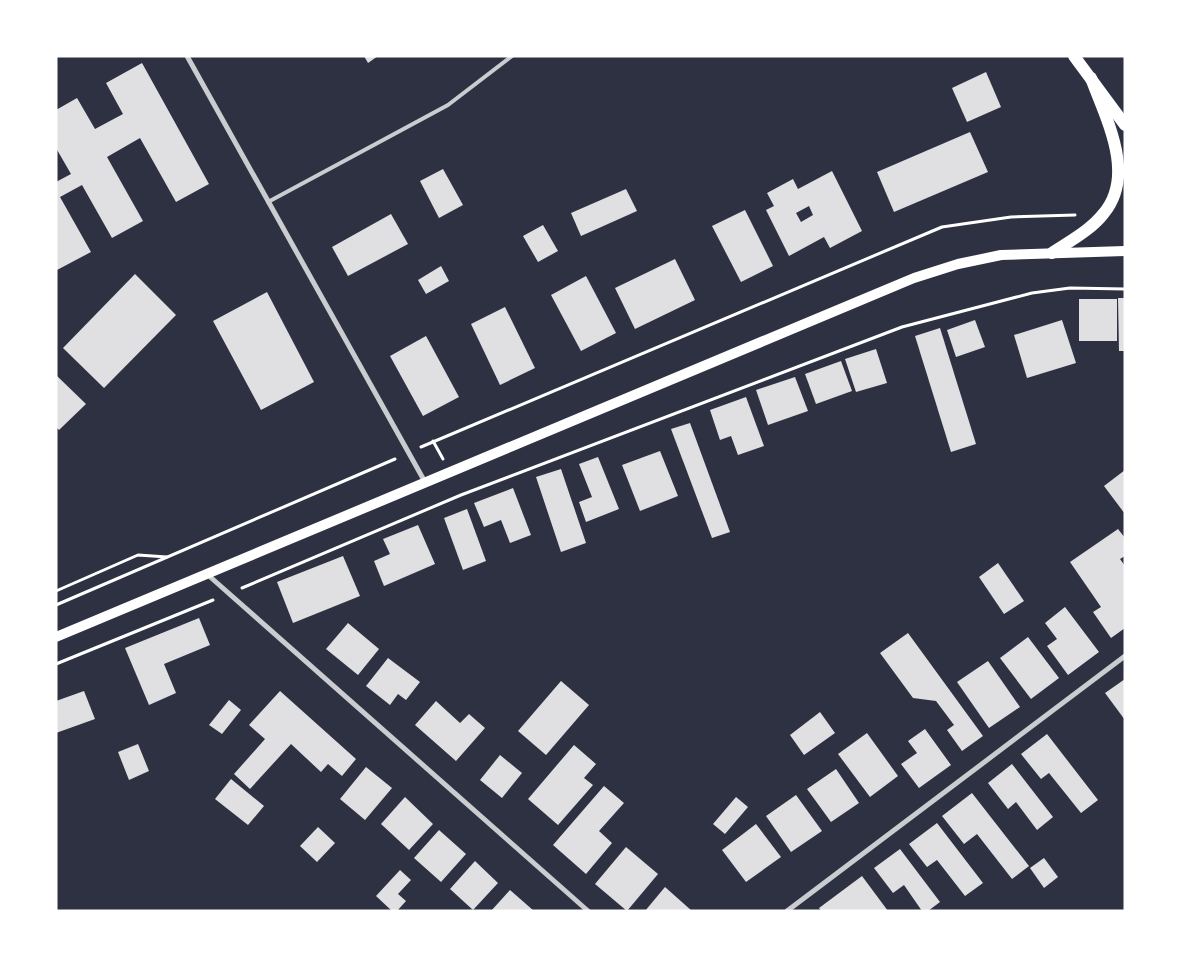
<svg xmlns="http://www.w3.org/2000/svg" width="1181" height="967" viewBox="0 0 1181 967" font-family="Literata,serif">
<style>
.building{fill:#e0e0e3;fill-rule:evenodd}
.lines{fill:none;stroke-linecap:round;stroke-linejoin:round}
.path{stroke:#fff;stroke-width:3}
.service{stroke:#caccd0;stroke-width:4}
.minor{stroke:#caccd0;stroke-width:5}
.secondary{stroke:#fff;stroke-width:10}
.primary{stroke:#fff;stroke-width:12}
</style>
<rect width="100%" height="100%" fill="#2d3142"/>
<g class="building">
<path d="M 364,56 L 378,56 L 368,63 Z"/>
<path d="M 142,63 L 209,184 L 176,202 L 140,138 L 107,157 L 143,221 L 112,238 L 82,185 L 60,197 L 91,252 L 57,270 L 56,182 L 71,174 L 56,148 L 56,110 L 77,98 L 95,129 L 123,114 L 106,83 Z"/>
<path d="M 986,72 L 1001,107 L 967,122 L 952,88 Z"/>
<path d="M 970,132 L 988,172 L 894,212 L 877,172 Z"/>
<path d="M 443,169 L 463,205 L 439,218 L 420,181 Z"/>
<path d="M 832,171 L 862,231 L 830,248 L 824,237 L 789,256 L 766,210 L 774,206 L 767,193 L 793,179 L 798,189 ZM 809,206 L 813,215 L 801,222 L 796,213 Z"/>
<path d="M 626,189 L 637,211 L 581,236 L 571,213 Z"/>
<path d="M 745,210 L 773,266 L 741,282 L 712,226 Z"/>
<path d="M 391,214 L 408,244 L 348,276 L 332,247 Z"/>
<path d="M 543,225 L 558,251 L 538,262 L 523,236 Z"/>
<path d="M 675,259 L 695,300 L 635,329 L 615,288 Z"/>
<path d="M 441,266 L 449,281 L 426,294 L 418,280 Z"/>
<path d="M 135,274 L 176,315 L 104,388 L 63,348 Z"/>
<path d="M 586,276 L 616,333 L 581,351 L 551,295 Z"/>
<path d="M 267,292 L 314,382 L 261,410 L 213,321 Z"/>
<path d="M 1118,298 L 1125,298 L 1125,351 L 1119,351 Z"/>
<rect x="1079" y="299" width="38" height="42"/>
<path d="M 505,307 L 535,368 L 500,385 L 471,324 Z"/>
<path d="M 975,320 L 985,347 L 956,357 L 947,330 Z"/>
<path d="M 1062,320 L 1076,363 L 1027,378 L 1014,335 Z"/>
<path d="M 940,328 L 976,444 L 951,452 L 915,336 Z"/>
<path d="M 426,336 L 459,397 L 423,416 L 390,356 Z"/>
<path d="M 876,349 L 887,383 L 856,392 L 845,359 Z"/>
<path d="M 841,361 L 852,391 L 816,404 L 805,374 Z"/>
<path d="M 56,375 L 86,404 L 59,430 L 56,427 Z"/>
<path d="M 795,377 L 808,411 L 768,425 L 756,390 Z"/>
<path d="M 746,397 L 764,446 L 738,455 L 731,436 L 720,440 L 710,410 Z"/>
<path d="M 690,423 L 730,532 L 712,538 L 671,429 Z"/>
<path d="M 660,451 L 678,496 L 640,511 L 622,465 Z"/>
<path d="M 598,457 L 619,509 L 586,522 L 579,502 L 592,497 L 579,464 Z"/>
<path d="M 561,469 L 586,543 L 561,552 L 536,477 Z"/>
<path d="M 1125,470 L 1125,514 L 1104,486 Z"/>
<path d="M 513,488 L 531,535 L 510,543 L 501,520 L 484,527 L 474,503 Z"/>
<path d="M 467,509 L 486,561 L 463,570 L 444,518 Z"/>
<path d="M 418,525 L 435,564 L 384,586 L 374,561 L 390,554 L 383,539 Z"/>
<path d="M 1118,529 L 1125,538 L 1125,556 L 1120,559 L 1125,566 L 1125,628 L 1111,638 L 1093,612 L 1101,607 L 1070,562 Z"/>
<path d="M 343,556 L 360,596 L 293,623 L 277,582 Z"/>
<path d="M 998,563 L 1024,601 L 1004,614 L 979,577 Z"/>
<path d="M 1065,607 L 1099,652 L 1068,675 L 1047,646 L 1057,639 L 1045,623 Z"/>
<path d="M 199,618 L 210,645 L 164,664 L 176,693 L 149,705 L 125,648 Z"/>
<path d="M 348,623 L 379,649 L 358,675 L 326,649 Z"/>
<path d="M 908,633 L 983,736 L 962,751 L 947,730 L 954,725 L 936,701 L 913,698 L 880,653 Z"/>
<path d="M 1028,637 L 1059,678 L 1031,699 L 1000,658 Z"/>
<path d="M 388,658 L 420,682 L 406,700 L 398,694 L 390,705 L 366,686 Z"/>
<path d="M 988,661 L 1020,707 L 989,728 L 957,682 Z"/>
<path d="M 1125,679 L 1125,720 L 1105,693 Z"/>
<path d="M 561,681 L 589,705 L 546,755 L 518,731 Z"/>
<path d="M 84,691 L 95,719 L 56,733 L 56,701 Z"/>
<path d="M 280,691 L 356,759 L 342,776 L 328,764 L 321,772 L 291,744 L 250,789 L 234,774 L 265,739 L 249,725 Z"/>
<path d="M 229,700 L 241,710 L 222,734 L 209,725 Z"/>
<path d="M 436,701 L 460,723 L 469,714 L 485,728 L 456,761 L 415,725 Z"/>
<path d="M 820,712 L 835,733 L 804,755 L 790,735 Z"/>
<path d="M 925,729 L 951,765 L 919,788 L 901,764 L 917,753 L 908,741 Z"/>
<path d="M 867,733 L 898,776 L 870,797 L 838,754 Z"/>
<path d="M 1047,734 L 1098,800 L 1081,813 L 1049,773 L 1041,779 L 1021,754 Z"/>
<path d="M 138,744 L 149,771 L 129,780 L 118,752 Z"/>
<path d="M 574,745 L 596,764 L 584,778 L 593,785 L 558,825 L 528,799 Z"/>
<path d="M 500,755 L 522,773 L 502,798 L 480,780 Z"/>
<path d="M 1012,764 L 1053,817 L 1037,830 L 1016,802 L 1008,809 L 988,783 Z"/>
<path d="M 366,767 L 392,788 L 365,820 L 340,799 Z"/>
<path d="M 836,769 L 859,803 L 831,822 L 807,789 Z"/>
<path d="M 231,779 L 264,806 L 248,825 L 215,799 Z"/>
<path d="M 604,786 L 624,803 L 599,831 L 612,843 L 586,874 L 553,845 Z"/>
<path d="M 972,793 L 1029,866 L 1012,879 L 977,834 L 964,844 L 942,816 Z"/>
<path d="M 796,795 L 822,831 L 791,852 L 766,816 Z"/>
<path d="M 405,797 L 433,824 L 409,850 L 381,824 Z"/>
<path d="M 736,797 L 748,807 L 725,834 L 713,824 Z"/>
<path d="M 937,823 L 983,883 L 965,896 L 937,860 L 927,867 L 909,844 Z"/>
<path d="M 756,824 L 781,857 L 746,882 L 722,850 Z"/>
<path d="M 318,827 L 335,843 L 317,862 L 300,846 Z"/>
<path d="M 439,830 L 466,854 L 441,882 L 414,858 Z"/>
<path d="M 626,847 L 658,874 L 627,911 L 595,884 Z"/>
<path d="M 900,849 L 940,902 L 928,911 L 922,911 L 904,885 L 893,893 L 874,868 Z"/>
<path d="M 1044,858 L 1058,877 L 1044,888 L 1030,868 Z"/>
<path d="M 475,861 L 498,883 L 473,910 L 450,889 Z"/>
<path d="M 400,870 L 411,880 L 398,894 L 406,901 L 397,911 L 392,911 L 376,896 Z"/>
<path d="M 862,876 L 888,911 L 821,911 L 819,908 Z"/>
<path d="M 665,887 L 692,911 L 645,911 Z"/>
<path d="M 510,890 L 534,911 L 491,911 Z"/>
</g>
<g class="lines">
<g class="path">
<path d="M 433,441 L 443,459"/>
<path d="M 421,447 L 942,227 L 1011,217 L 1075,215"/>
<path d="M 242,588 L 461,495 L 902,327 L 1032,293 L 1070,288 L 1125,289"/>
<path d="M 56,591 L 138,555 L 167,557"/>
<path d="M 56,605 L 395,459"/>
<path d="M 56,664 L 213,600"/>
</g>
<path class="service" d="M 268,202 L 448,105 L 512,56"/>
<g class="minor">
<path d="M 187,56 L 425,482"/>
<path d="M 208,575 L 588,911"/>
<path d="M 787,911 L 1125,656"/>
</g>
<path class="secondary" d="M 56,637 L 914,278 L 958,264 L 1001,255 L 1125,251"/>
<g class="primary">
<path d="M 1074,56 L 1125,125"/>
<path d="M 1052,253 C 1070,241 1091,230 1104,213 C 1136,174 1106,119 1091,78"/>
</g>
</g>
<rect width="1181" height="967" fill="none" stroke="#ffffff" stroke-width="115"/>
</svg>
